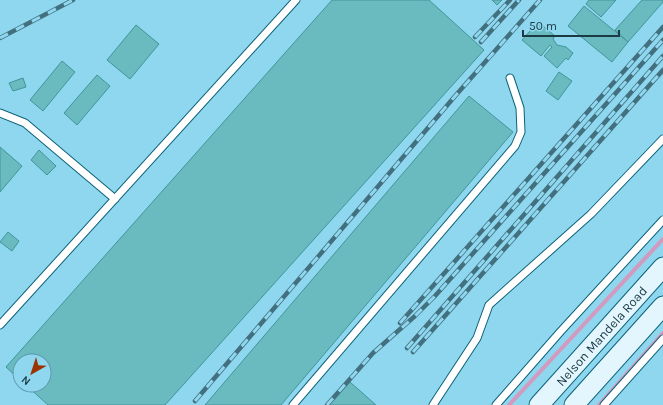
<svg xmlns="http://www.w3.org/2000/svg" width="663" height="405" viewBox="0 0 663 405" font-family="Karla,sans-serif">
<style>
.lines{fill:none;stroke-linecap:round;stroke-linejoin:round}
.stream{stroke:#d29abe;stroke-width:4}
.building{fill:#6abbc0;stroke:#41959a}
.lane-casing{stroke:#0d6278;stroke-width:9}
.secondary-casing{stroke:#0d6278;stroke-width:21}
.lane{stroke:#fff;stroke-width:7}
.secondary{stroke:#e3f6fd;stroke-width:19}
.rail-casing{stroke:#43707f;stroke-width:4.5}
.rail{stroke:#8ed7ef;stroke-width:3;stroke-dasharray:9;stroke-linecap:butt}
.labels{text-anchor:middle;stroke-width:3;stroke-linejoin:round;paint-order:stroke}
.street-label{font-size:13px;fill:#1b3a44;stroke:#8ed7ef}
</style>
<rect width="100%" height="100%" fill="#8ed7ef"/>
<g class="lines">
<g class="stream">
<path d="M 509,405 L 663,239"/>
<path d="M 599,405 L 663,333"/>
</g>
</g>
<g class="building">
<path d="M 332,0 L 429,0 L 484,50 L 165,405 L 48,405 L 26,385 L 44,385 L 44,361 L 20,361 L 20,380 L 6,367 Z"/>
<path d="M 492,0 L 502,0 L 497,5 Z"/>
<path d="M 589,0 L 616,0 L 601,17 L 586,4 Z"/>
<path d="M 642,0 L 663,0 L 663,2 L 628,42 L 615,30 Z"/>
<path d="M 584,6 L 628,42 L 612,62 L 568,26 Z"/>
<path d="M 538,22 L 555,36 L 553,39 L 557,45 L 566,47 L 573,53 L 568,60 L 566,58 L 557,68 L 544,56 L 552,47 L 550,45 L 541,56 L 522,40 Z"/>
<path d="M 136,25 L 159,44 L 130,79 L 107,60 Z"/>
<path d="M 62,61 L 75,72 L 43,111 L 30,100 Z"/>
<path d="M 559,72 L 572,81 L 558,100 L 546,91 Z"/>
<path d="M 97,75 L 110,86 L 77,125 L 64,113 Z"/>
<path d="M 23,78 L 26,87 L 13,91 L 9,83 Z"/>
<path d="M 469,96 L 513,132 L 281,405 L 205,405 Z"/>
<path d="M 0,147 L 22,166 L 0,192 Z"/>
<path d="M 39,150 L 56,166 L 47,175 L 31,160 Z"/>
<path d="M 8,232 L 19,241 L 12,251 L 0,242 Z"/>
<path d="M 350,382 L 376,405 L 329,405 Z"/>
</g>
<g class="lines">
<g class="lane-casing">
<g id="lane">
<path d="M 0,113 L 25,123 L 115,199"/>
<path d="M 0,325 L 296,0"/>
<path d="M 293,405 L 515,146 L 521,132 L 520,108 L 510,78"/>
<path d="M 433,405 L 477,338 L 489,305 L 591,214 L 663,139"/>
<path d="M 496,405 L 561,331 L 663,220"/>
<path d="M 604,405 L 663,339"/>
</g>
</g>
<g class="secondary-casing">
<g id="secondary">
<path id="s1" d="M 539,405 L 663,267"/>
<path d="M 574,405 L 663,306"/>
</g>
</g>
<use href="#lane" class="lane"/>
<use href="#secondary" class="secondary"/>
<g class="rail-casing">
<g id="rail">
<path d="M 475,37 L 510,0"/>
<path d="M 0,38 L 73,0"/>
<path d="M 481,42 L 519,0"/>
<path d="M 400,323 L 663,27"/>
<path d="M 407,348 L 663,56"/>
<path d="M 413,352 L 663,70"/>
<path d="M 195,401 L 456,95 L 540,0"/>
<path d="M 327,405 L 373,353 L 415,316 L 435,296 L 663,40"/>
</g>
</g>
<use href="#rail" class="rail"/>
</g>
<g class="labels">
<g class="street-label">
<text dy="5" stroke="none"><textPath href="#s1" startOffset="93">Nelson Mandela Road</textPath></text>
</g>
</g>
<g transform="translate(32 373) rotate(219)"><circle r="19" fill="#8ed7ef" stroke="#6098ab"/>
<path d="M0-3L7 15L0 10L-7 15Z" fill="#9a3503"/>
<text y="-6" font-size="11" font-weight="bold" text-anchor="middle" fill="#1b3a44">N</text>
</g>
<path d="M523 30v6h96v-6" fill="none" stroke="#1b3a44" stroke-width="2"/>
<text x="529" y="30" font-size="12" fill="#1b3a44" stroke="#8ed7ef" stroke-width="3" paint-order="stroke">50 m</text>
</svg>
